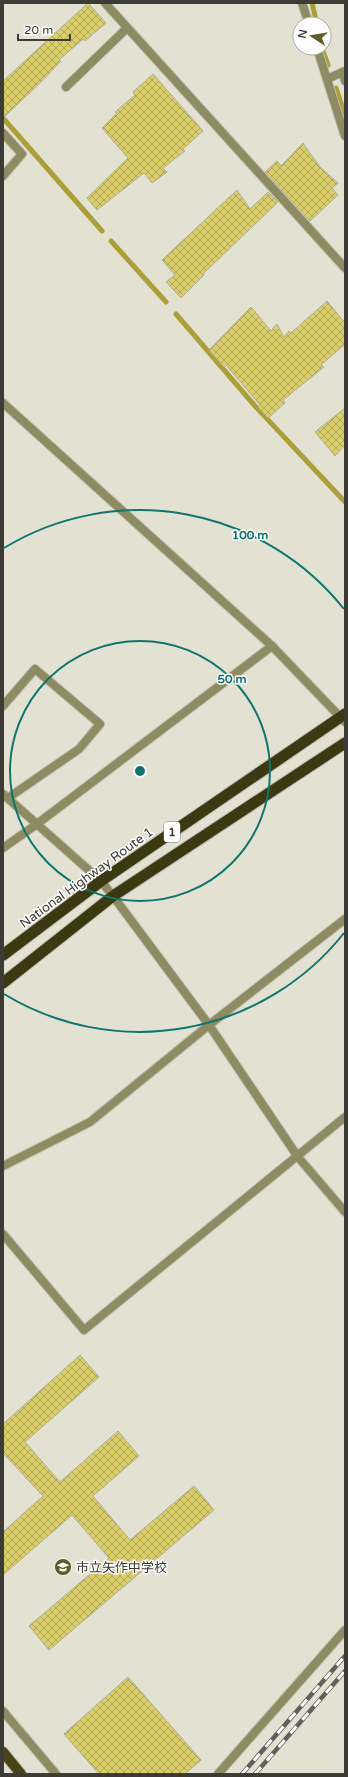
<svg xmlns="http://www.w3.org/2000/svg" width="348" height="1777" viewBox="0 0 348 1777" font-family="'Varela Round','Noto Sans JP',sans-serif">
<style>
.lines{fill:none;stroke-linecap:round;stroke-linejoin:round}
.stream{stroke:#aba036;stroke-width:5}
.building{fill:url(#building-cross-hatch);stroke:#aead9f}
.service-casing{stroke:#bdbcaf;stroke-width:10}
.minor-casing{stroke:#bdbcaf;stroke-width:10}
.primary-casing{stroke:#bdbcaf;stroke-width:12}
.trunk-casing{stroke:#bdbcaf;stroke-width:13}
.service{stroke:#8e8b63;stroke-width:8}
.minor{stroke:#8e8b63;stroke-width:8}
.primary{stroke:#494418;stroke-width:10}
.trunk{stroke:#3c3812;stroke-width:11}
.rail-casing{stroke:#626159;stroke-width:4.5}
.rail{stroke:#fff;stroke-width:3;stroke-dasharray:9;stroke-linecap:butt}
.ring{fill:none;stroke:#0f766e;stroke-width:2}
.labels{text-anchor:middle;stroke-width:3;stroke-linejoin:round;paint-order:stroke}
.shield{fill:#fff;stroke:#767672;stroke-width:1}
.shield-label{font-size:12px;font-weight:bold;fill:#3c3b35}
.street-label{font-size:13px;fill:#3c3b35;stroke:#fff}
.poi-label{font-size:13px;fill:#3c3b35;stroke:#fff;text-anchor:start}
.centre{fill:#0f766e;stroke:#fff;stroke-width:2}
.ring-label{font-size:12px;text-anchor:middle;font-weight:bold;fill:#0f766e;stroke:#fff;stroke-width:3;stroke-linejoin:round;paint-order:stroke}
</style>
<defs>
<pattern id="building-cross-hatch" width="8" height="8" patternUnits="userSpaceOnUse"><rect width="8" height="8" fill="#d9ce68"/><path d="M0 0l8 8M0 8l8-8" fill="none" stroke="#b1a856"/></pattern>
</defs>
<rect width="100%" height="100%" fill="#e2e1d2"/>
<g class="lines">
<g class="stream">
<path d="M 312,3 L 317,24"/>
<path d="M 322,48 L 328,65"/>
<path d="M 336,88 L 345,115"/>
<path d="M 3,118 L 102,231"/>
<path d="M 111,241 L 166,302"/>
<path d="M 176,314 L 255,406 L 345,502"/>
</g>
</g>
<g class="building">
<path d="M 88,3 L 106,23 L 85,41 L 83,39 L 59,60 L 61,61 L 40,83 L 3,118 L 3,81 Z"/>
<path d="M 153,74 L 203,131 L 183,149 L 185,151 L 163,168 L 167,172 L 152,183 L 144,173 L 97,210 L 87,198 L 128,158 L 102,128 L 117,113 L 115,112 L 135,95 L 133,92 Z"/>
<path d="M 303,143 L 320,167 L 338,183 L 332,188 L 338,195 L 310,221 L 265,172 L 277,161 L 281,166 Z"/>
<path d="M 237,190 L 250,209 L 268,192 L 278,202 L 203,274 L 204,275 L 181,298 L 166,282 L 175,275 L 162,260 Z"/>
<path d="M 327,301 L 345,323 L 345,344 L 321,365 L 324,367 L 283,400 L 285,403 L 268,418 L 258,407 L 260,405 L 226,365 L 224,367 L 209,350 L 251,307 L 271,331 L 277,324 L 284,337 L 289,331 L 291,333 Z"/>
<path d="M 345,408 L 345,445 L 335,456 L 315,432 Z"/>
<path d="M 80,1355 L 99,1377 L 25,1442 L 60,1482 L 118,1431 L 139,1456 L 93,1496 L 130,1540 L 194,1486 L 214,1510 L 49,1650 L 29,1626 L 109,1558 L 72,1515 L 3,1575 L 3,1532 L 43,1496 L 3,1453 L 3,1424 Z"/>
<path d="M 128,1677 L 201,1760 L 185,1774 L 99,1774 L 64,1734 Z"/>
</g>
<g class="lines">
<g class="service-casing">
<path id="service" d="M 3,706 L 35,669 L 100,724 L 79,749 L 8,798"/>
</g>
<g class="minor-casing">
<g id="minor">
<path d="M 105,3 L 345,268"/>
<path d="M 302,3 L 309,24"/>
<path d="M 317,48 L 345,136"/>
<path d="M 343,72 L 345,81"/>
<path d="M 327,79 L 345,71"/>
<path d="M 66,87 L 127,28"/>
<path d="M 3,133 L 22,154 L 3,176"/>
<path d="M 3,403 L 272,646 L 345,722"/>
<path d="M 3,794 L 101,881 L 113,896 L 209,1025 L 298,1157 L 345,1212"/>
<path d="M 3,848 L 37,824 L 272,646"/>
<path d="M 3,1166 L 90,1122 L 209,1025 L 345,919"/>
<path d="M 3,1234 L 84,1330 L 345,1117"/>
<path d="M 3,1711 L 56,1774"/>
<path d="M 218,1774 L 345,1630"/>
</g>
</g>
<g class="primary-casing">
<path id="primary" d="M 3,1752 L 21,1774"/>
</g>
<g class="trunk-casing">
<g id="trunk">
<path d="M 3,955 L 101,881 L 345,714"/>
<path d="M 3,983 L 113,896 L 345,743"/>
</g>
</g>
<use href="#service" class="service"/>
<use href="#minor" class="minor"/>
<use href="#primary" class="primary"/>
<use href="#trunk" class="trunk"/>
<g class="rail-casing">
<g id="rail">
<path d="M 242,1774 L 345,1656"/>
<path d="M 255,1774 L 345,1671"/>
</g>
</g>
<use href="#rail" class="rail"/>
</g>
<g class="ring">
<circle cx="140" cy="771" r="130"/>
<path d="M344 933A261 261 0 0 1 4 994M4 548A261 261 0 0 1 344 609"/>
</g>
<defs>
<g id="school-disc" transform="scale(0.9)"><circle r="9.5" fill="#615b28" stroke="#fff"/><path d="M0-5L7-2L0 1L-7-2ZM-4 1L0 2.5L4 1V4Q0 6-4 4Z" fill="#fff"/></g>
</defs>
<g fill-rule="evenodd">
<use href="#school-disc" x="63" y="1567"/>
</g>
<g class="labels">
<rect class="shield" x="164" y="822" width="16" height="20" rx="3"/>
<g class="shield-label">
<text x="172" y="836">1</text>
</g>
<g class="street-label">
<text transform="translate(86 877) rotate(-36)" y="5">National Highway Route 1</text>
</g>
<g class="poi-label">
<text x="76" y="1572">市立矢作中学校</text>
</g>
</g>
<circle cx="140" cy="771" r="6" class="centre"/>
<g class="ring-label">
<text x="250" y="539">100 m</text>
<text x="232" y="683">50 m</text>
</g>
<rect width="348" height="1777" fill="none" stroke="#3c3b35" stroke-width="8"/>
<g transform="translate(312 36) rotate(282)"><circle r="19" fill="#ffffff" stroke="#b1b1ae"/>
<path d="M0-3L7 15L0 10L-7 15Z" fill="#615b28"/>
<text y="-6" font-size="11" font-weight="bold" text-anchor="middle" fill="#3c3b35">N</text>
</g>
<path d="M18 34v6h52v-6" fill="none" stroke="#3c3b35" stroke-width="2"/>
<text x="24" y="34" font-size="12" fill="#3c3b35" stroke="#ffffff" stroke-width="3" paint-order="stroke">20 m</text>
</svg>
